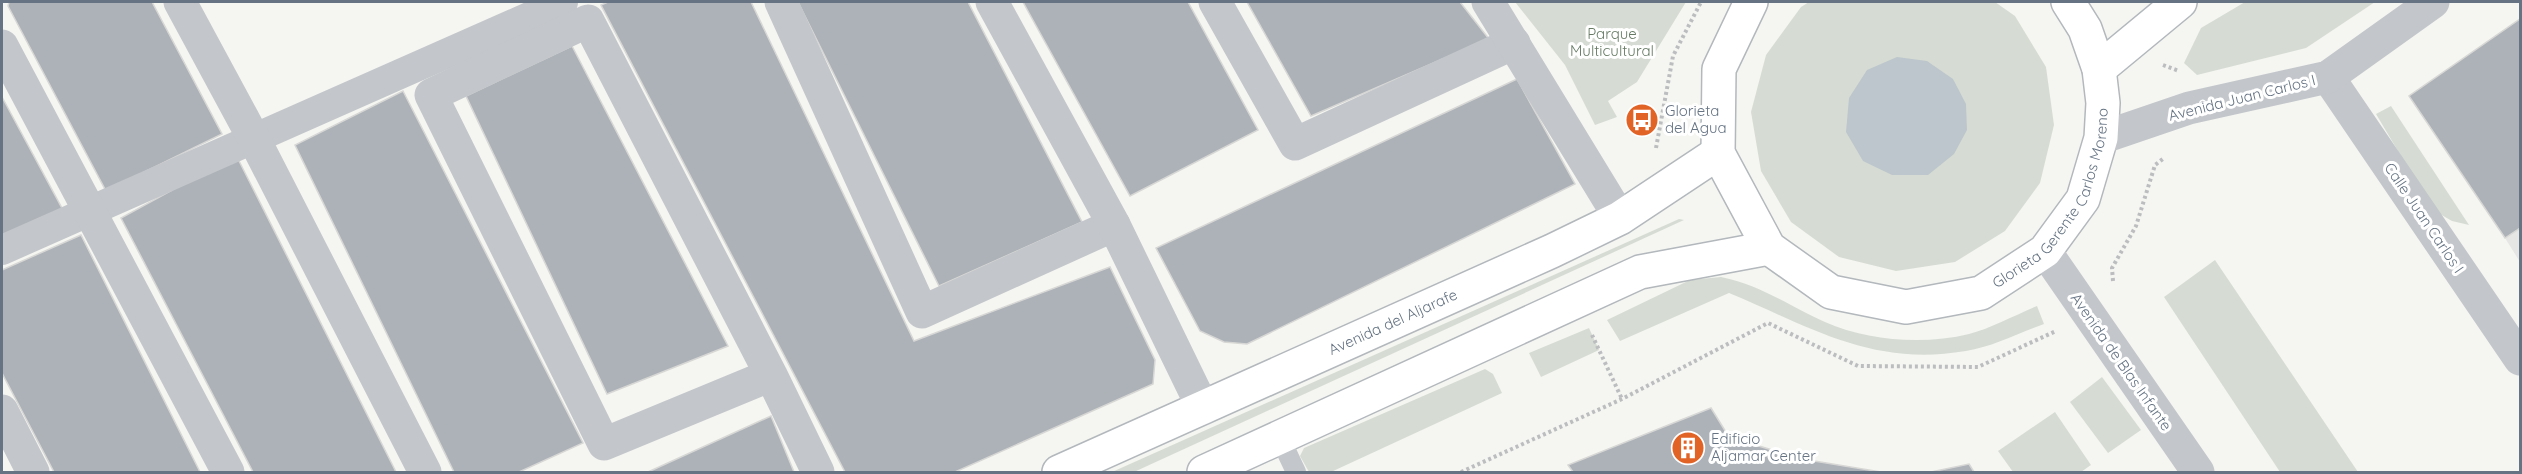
<svg xmlns="http://www.w3.org/2000/svg" width="2522" height="474" viewBox="0 0 2522 474" font-family="Quicksand,sans-serif">
<style>
.built{fill:#e6e7e5}
.green{fill:#d6dcd3}
.water{fill:#bcc6cc}
.building{fill:#acb2b8;stroke:#d7d7d5;stroke-width:1.5}
.lines{fill:none;stroke-linecap:round;stroke-linejoin:round}
.secondary-casing{stroke:#b3b8bd;stroke-width:36}
.path{stroke:#bbbdbf;stroke-width:4;stroke-dasharray:3 3;stroke-linecap:butt}
.service{stroke:#c3c6ca;stroke-width:20}
.pedestrian{stroke:#c3c6ca;stroke-width:30}
.minor{stroke:#c3c6ca;stroke-width:33}
.secondary{stroke:#fff;stroke-width:33}
.labels{text-anchor:middle;stroke-width:6;stroke-linejoin:round;paint-order:stroke}
.park-label{font-size:15px;fill:#667a64;stroke:#fff}
.street-label{font-size:15px;fill:#657383;stroke:#fff}
.poi-label{font-size:15px;fill:#657383;stroke:#fff;text-anchor:start}
</style>
<rect width="100%" height="100%" fill="#f5f6f2"/>
<path class="built" d="M 2520,228 L 2520,262 L 2505,238 Z"/>
<g class="green">
<path d="M 1515,2 L 1686,2 L 1637,82 L 1608,101 L 1617,117 L 1595,125 L 1565,65 Z"/>
<path d="M 1809,2 L 1995,2 L 2015,16 L 2046,67 L 2054,125 L 2040,183 L 2005,231 L 1955,262 L 1896,271 L 1839,257 L 1791,222 L 1761,171 L 1751,112 L 1766,55 L 1801,7 Z"/>
<path d="M 2245,2 L 2375,2 L 2306,48 L 2197,75 L 2184,63 L 2201,28 Z"/>
<path d="M 2391,106 L 2469,225 L 2452,221 L 2433,210 L 2376,114 Z"/>
<path d="M 1679,219 L 1684,220 L 1134,472 L 1112,472 Z"/>
<path d="M 2215,260 L 2358,472 L 2280,472 L 2164,297 Z"/>
<path d="M 1721,277 C 1763,286 1787,305 1825,322 C 1868,341 1924,345 1969,334 C 1992,328 2015,315 2037,306 L 2044,324 C 2019,333 1992,347 1966,351 C 1871,367 1811,327 1729,293 L 1620,341 L 1607,320 L 1690,280 Z"/>
<path d="M 1589,328 L 1599,350 L 1541,377 L 1529,353 Z"/>
<path d="M 1485,369 L 1493,374 L 1502,393 L 1331,472 L 1309,472 L 1300,456 L 1304,448 Z"/>
<path d="M 2102,377 L 2141,430 L 2108,453 L 2070,402 Z"/>
<path d="M 2055,412 L 2091,465 L 2081,472 L 2013,472 L 1998,451 Z"/>
</g>
<path class="water" d="M 1897,57 L 1927,61 L 1953,79 L 1966,104 L 1967,130 L 1954,154 L 1928,175 L 1892,175 L 1863,161 L 1846,132 L 1849,98 L 1867,70 Z"/>
<g class="building">
<path d="M 9,2 L 152,2 L 222,134 L 106,191 L 8,6 Z"/>
<path d="M 608,2 L 751,2 L 914,341 L 1110,267 L 1155,360 L 1153,384 L 955,472 L 845,472 L 601,5 Z"/>
<path d="M 798,2 L 968,2 L 1082,222 L 939,286 Z"/>
<path d="M 1023,2 L 1188,2 L 1258,130 L 1130,196 Z"/>
<path d="M 1247,2 L 1460,2 L 1489,39 L 1311,116 Z"/>
<path d="M 2520,19 L 2520,228 L 2505,238 L 2409,96 Z"/>
<path d="M 572,46 L 728,346 L 607,394 L 466,96 Z"/>
<path d="M 1517,79 L 1575,184 L 1247,344 L 1224,342 L 1200,331 L 1156,248 Z"/>
<path d="M 403,91 L 583,443 L 519,472 L 454,472 L 295,145 Z"/>
<path d="M 2,97 L 64,212 L 2,241 Z"/>
<path d="M 236,155 L 396,472 L 253,472 L 121,218 Z"/>
<path d="M 81,235 L 200,472 L 54,472 L 2,373 L 2,270 Z"/>
<path d="M 1711,408 L 1729,437 L 1802,459 L 1881,472 L 1918,472 L 1573,472 L 1568,465 Z"/>
<path d="M 771,416 L 794,472 L 648,472 Z"/>
<path d="M 1969,464 L 1974,472 L 1931,472 Z"/>
</g>
<g class="lines">
<g class="secondary-casing">
<g id="secondary">
<path id="s1" d="M 1751,2 L 1719,69 L 1718,153 L 1769,248 L 1831,292 L 1906,307 L 1981,293 L 2045,251 L 2083,199 L 2101,138 L 2103,103 L 2099,69 L 2085,29 L 2068,2"/>
<path d="M 2099,69 L 2180,2"/>
<path id="s2" d="M 1059,472 L 1552,251 L 1620,218 L 1718,153"/>
<path d="M 1204,472 L 1640,272 L 1769,248"/>
</g>
</g>
<g class="path">
<path d="M 2163,65 L 2179,71"/>
<path d="M 1656,148 L 1673,56 L 1701,2"/>
<path d="M 2113,281 L 2112,268 L 2136,226 L 2155,165 L 2164,158"/>
<path d="M 1592,335 L 1622,399"/>
<path d="M 1461,472 L 1622,399 L 1768,323 L 1858,366 L 1978,367 L 2056,331"/>
</g>
<path class="service" d="M 1280,438 L 1296,472"/>
<path class="pedestrian" d="M 2,250 L 563,2"/>
<g class="minor">
<path d="M 180,2 L 254,139 L 425,472"/>
<path d="M 781,2 L 922,312 L 1114,225"/>
<path d="M 992,2 L 1114,225 L 1203,408"/>
<path d="M 1215,2 L 1295,144 L 1514,43"/>
<path d="M 1488,2 L 1620,218"/>
<path d="M 2,46 L 228,472"/>
<path d="M 2328,77 L 2520,359"/>
<path d="M 2101,138 L 2189,108 L 2328,77 L 2433,2"/>
<path d="M 2045,251 L 2198,472"/>
<path d="M 771,375 L 604,444 L 431,95 L 588,21 L 771,375 L 818,472"/>
<path d="M 2,411 L 33,472"/>
</g>
<use href="#secondary" class="secondary"/>
</g>
<defs>
<g id="bus-disc" transform="scale(1.725)"><circle r="9.5" fill="#e16326" stroke="#fff"/><path d="M-5-6H5V4H4V6H2V4H-2V6H-4V4H-5ZM-3.5-4V0h7V-4ZM-3.5 1.2v1.5H-2V1.2ZM2 1.2v1.5H3.5V1.2Z" fill="#fff"/></g>
<g id="building-disc" transform="scale(1.725)"><circle r="9.5" fill="#e16326" stroke="#fff"/><path d="M-4-6H4V6H1V3H-1V6H-4ZM-2.5-4.3h1.7v1.8h-1.7ZM.8-4.3h1.7v1.8H.8ZM-2.5-1h1.7V.8h-1.7ZM.8-1h1.7V.8H.8Z" fill="#fff"/></g>
</defs>
<g fill-rule="evenodd">
<use href="#bus-disc" x="1642" y="120"/>
<use href="#building-disc" x="1688" y="448"/>
</g>
<g class="labels">
<g class="park-label">
<text x="1612" y="39">Parque<tspan x="1612" dy="17">Multicultural</tspan></text>
</g>
<g class="street-label">
<text transform="translate(2242 98) rotate(-14)" y="5">Avenida Juan Carlos I</text>
<text dy="5" stroke="none"><textPath href="#s1" startOffset="620">Glorieta Gerente Carlos Moreno</textPath></text>
<text transform="translate(2424 218) rotate(56)" y="5">Calle Juan Carlos I</text>
<text dy="5" stroke="none"><textPath href="#s2" startOffset="366">Avenida del Aljarafe</textPath></text>
<text transform="translate(2121 362) rotate(55)" y="5">Avenida de Blas Infante</text>
</g>
<g class="poi-label">
<text x="1665" y="116">Glorieta<tspan x="1665" dy="17">del Agua</tspan></text>
<text x="1711" y="444">Edificio<tspan x="1711" dy="17">Aljamar Center</tspan></text>
</g>
</g>
<rect width="2522" height="474" fill="none" stroke="#657383" stroke-width="6"/>
</svg>
